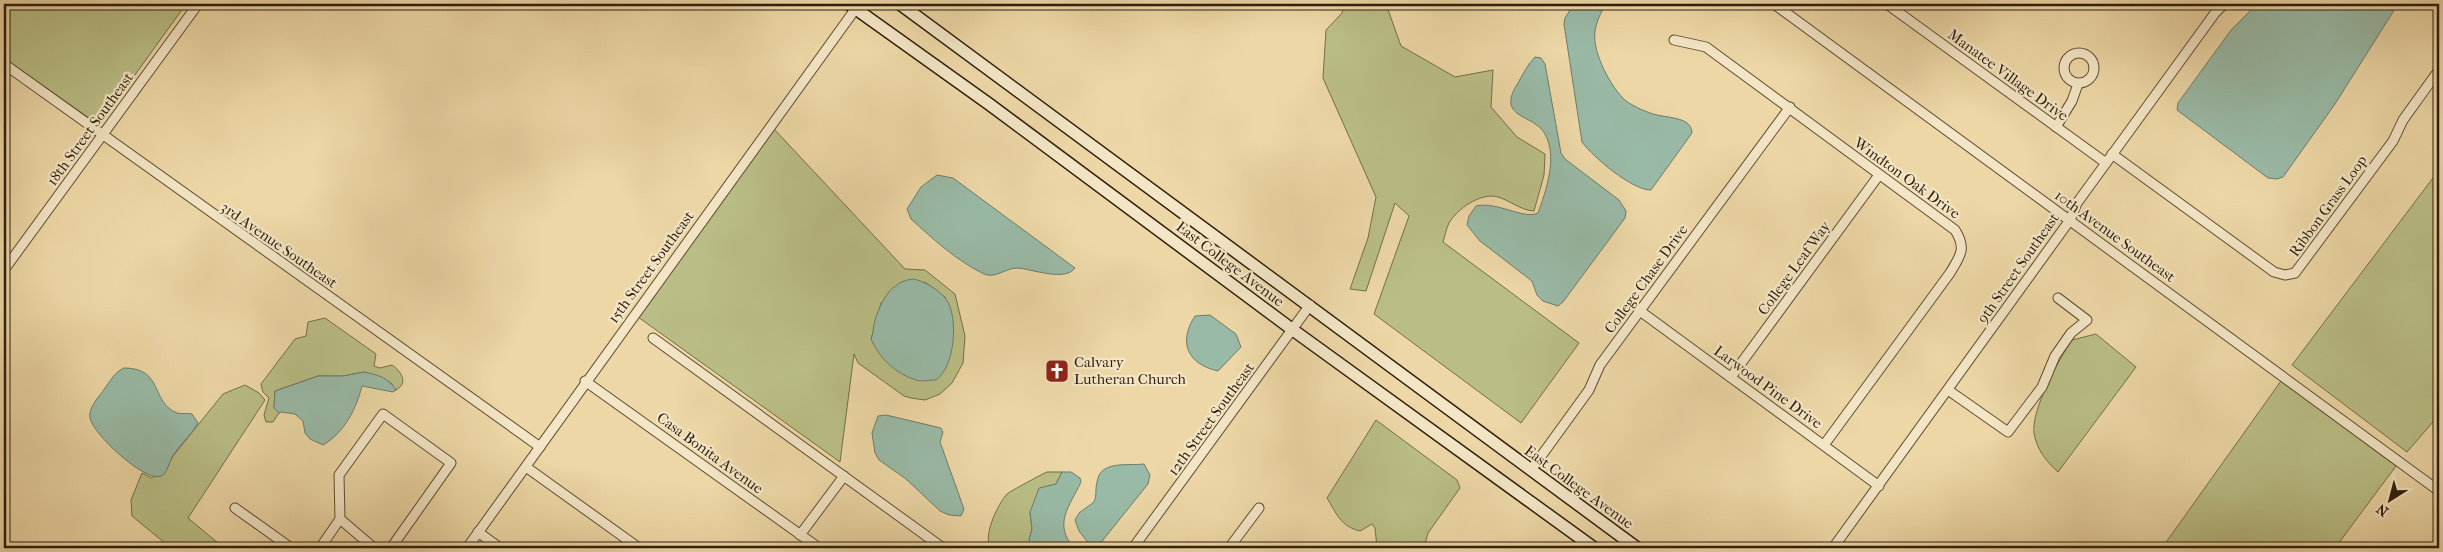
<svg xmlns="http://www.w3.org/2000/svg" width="2443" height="552" viewBox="0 0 2443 552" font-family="'IM FELL French Canon',serif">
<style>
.green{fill:#babe86;stroke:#746e49;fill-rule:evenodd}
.water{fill:#99baa7;stroke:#6e7c69}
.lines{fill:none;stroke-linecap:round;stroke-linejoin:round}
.street-casing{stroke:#5e4c32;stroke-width:11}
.secondary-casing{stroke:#2e1e0c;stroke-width:14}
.street{stroke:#f3e5c5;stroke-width:9}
.secondary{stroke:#f3e5c5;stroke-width:11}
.labels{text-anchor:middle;stroke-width:4.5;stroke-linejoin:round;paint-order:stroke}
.street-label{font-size:15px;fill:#2e1e0c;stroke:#f3e5c5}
.poi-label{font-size:15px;fill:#2e1e0c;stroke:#f3e5c5;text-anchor:start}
</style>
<rect width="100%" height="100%" fill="#edd7a6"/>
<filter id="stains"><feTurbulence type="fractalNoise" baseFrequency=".004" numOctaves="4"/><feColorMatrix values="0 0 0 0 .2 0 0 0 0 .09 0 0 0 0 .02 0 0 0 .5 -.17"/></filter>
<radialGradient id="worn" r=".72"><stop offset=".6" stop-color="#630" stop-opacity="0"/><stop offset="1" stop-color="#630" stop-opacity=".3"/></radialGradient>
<g class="green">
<path d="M 4,4 L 186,4 L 99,125 L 4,58 Z"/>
<path d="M 1344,4 L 1386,4 L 1401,46 L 1455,77 L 1493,70 L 1491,107 L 1517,137 L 1545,154 L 1544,175 L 1534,211 C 1520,210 1511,201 1498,197 C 1481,192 1457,209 1449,223 C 1446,229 1445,236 1443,242 L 1579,343 L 1521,423 L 1374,314 L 1409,216 L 1395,203 L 1366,291 L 1350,289 L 1368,238 L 1376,197 L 1323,78 L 1326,30 L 1342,13 Z"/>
<path d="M 774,129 L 905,269 L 925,270 L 955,294 L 965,336 L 963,363 L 952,383 L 940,394 L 925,400 L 911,398 L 904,396 L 858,363 L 854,354 L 840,462 L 638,317 ZM 925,282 L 946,298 L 871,339 L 881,303 Z"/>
<path d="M 2439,170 L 2439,415 L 2407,452 L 2292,365 Z"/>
<path d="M 325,318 L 376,354 L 374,366 L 380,368 L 392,365 C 401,371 409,383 396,390 L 391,383 L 364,372 L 343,376 L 318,376 L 275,391 L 274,408 L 279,413 L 273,422 L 266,422 L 264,415 L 269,398 L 263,392 L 261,384 L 295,339 L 306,336 L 308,322 Z"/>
<path d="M 2096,334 L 2136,367 L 2058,472 C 2046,461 2037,450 2034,433 C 2031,410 2059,359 2072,340 Z"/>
<path d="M 2281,381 L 2396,466 L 2335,548 L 2162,548 Z"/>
<path d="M 245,385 L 259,393 L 265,400 L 188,518 L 224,548 L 171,548 L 132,516 L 131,500 L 142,473 L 152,478 L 166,469 L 173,456 L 223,394 Z"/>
<path d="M 1376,420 L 1457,480 L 1460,488 L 1428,533 L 1424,548 L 1377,548 L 1375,528 L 1372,524 L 1360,531 C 1340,526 1337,514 1327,498 Z"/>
<path d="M 1047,472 L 1062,472 L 1056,484 L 1050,486 L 1030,512 L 1032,529 L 1029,540 L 1034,548 L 994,548 L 989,544 C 985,532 998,504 1007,494 C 1009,492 1044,473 1047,472 Z"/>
</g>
<g class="water">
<path d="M 1574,4 L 1606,4 C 1601,12 1596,22 1595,32 C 1592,52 1611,88 1626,101 C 1633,106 1642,110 1650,113 C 1660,117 1680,117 1687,123 C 1690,125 1692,129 1692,133 L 1651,190 C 1632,190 1594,158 1582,142 L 1564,24 L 1565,18 Z"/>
<path d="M 2257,4 L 2398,4 L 2335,104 L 2283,177 L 2277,179 L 2268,178 L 2177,110 L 2178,103 L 2231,30 Z"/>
<path d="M 1535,57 L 1541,58 L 1545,64 L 1561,153 L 1565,159 L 1619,200 L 1626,211 L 1625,218 L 1563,302 L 1558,306 L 1543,301 L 1537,295 L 1532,281 L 1480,241 L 1467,225 L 1469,216 L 1476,206 C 1497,201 1524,220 1538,213 C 1546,191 1558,157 1545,134 C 1533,113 1495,119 1518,83 C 1523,74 1528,64 1535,57 Z"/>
<path d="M 937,175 L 953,178 L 1075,268 C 1065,282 1032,269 1017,268 C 1006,268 995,279 984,274 C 957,261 933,239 911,219 L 907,209 L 921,187 Z"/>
<path d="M 913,279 C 924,281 938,289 946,299 C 959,317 955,367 936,380 C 930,380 922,382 916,380 C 896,374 879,358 871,339 C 874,333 873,326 875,320 C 881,301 891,281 913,279 Z"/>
<path d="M 1210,315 L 1236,334 L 1241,347 L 1218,371 C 1187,364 1178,342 1195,316 Z"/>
<path d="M 124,368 C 164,368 150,402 177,413 C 181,414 188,413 192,414 L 198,423 C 191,436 179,445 172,457 C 169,463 167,474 161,476 C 145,483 92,433 90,418 C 88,407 100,396 105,388 C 111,380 115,372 124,368 Z"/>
<path d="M 364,372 C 378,375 388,377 396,390 L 393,392 L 362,386 C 356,409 345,432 323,445 L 310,439 L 305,433 L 303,421 L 295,414 L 281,412 L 279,413 L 274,408 L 275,391 L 318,376 L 343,376 Z"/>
<path d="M 886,415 L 941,428 L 943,432 L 940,442 L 964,509 L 961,516 L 949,515 L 940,511 L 906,479 L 879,460 L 875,453 L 872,433 L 878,416 Z"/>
<path d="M 1144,464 L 1150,475 L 1148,484 L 1099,545 L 1089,544 L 1079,531 L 1075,520 L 1079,513 L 1094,502 C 1097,495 1095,490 1097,482 C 1100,460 1127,466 1144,464 Z"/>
<path d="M 1062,472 L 1071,472 L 1080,478 L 1081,482 C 1069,507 1053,524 1074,548 L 1034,548 L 1029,540 L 1032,529 L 1030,512 L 1039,488 L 1056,484 Z"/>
</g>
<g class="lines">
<g class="street-casing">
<g id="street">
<path d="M 1774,4 L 2439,491"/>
<path d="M 1887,4 L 2106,163"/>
<path d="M 1674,40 L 1706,47 L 1955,230 C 1967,249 1960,256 1950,273 L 1824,445"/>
<circle cx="2079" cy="68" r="15"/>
<path d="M 4,64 L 540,447"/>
<path d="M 2056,127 L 2072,101 L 2078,84"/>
<path d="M 2112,154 L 2274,272 L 2285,275 L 2295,273 L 2393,141 L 2403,120 L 2439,70"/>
<path d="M 4,270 L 198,4"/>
<path d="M 1640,311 L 1879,486"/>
<path d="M 653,338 L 943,548"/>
<path d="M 1731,377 L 1879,175"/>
<path d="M 585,381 L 819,548"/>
<path d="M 1948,390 L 2008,432 L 2042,387 L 2055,356 L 2071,333 L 2087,320 L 2058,298"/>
<path d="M 526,467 L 639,548"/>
<path d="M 1531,470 L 1589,390 L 1600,365 L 1790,107"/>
<path d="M 235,508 L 291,548"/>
<path d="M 478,532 L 500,548"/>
<path d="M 800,535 L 844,476"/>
<path d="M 320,548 L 340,519"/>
<path d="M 374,548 L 340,519 L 339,475 L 383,414 L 451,463 L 391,548"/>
<path d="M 467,548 L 859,4"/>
<path d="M 1133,548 L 1310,305"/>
<path d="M 1229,548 L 1259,508"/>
<path d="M 1833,548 L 2070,220 L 2077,203 L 2215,13 L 2224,4"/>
</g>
</g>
<g class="secondary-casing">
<g id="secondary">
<path d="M 849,4 L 989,104 L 1293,330 L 1594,548"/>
<path d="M 900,4 L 1637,548"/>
</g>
</g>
<use href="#street" class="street"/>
<use href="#secondary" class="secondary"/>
</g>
<defs>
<g id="church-square" transform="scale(1.25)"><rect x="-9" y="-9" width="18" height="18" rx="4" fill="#8f2418" stroke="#f3e5c5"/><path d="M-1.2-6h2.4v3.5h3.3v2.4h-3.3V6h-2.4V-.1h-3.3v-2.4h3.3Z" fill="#fff"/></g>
</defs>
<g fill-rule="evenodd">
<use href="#church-square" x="1057" y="371"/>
</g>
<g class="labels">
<g class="street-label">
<text transform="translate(2008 75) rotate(36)" y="5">Manatee Village Drive</text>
<text transform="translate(90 129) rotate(-54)" y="5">18th Street Southeast</text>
<text transform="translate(1907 178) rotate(36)" y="5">Windton Oak Drive</text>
<text transform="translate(2328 206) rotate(-54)" y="5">Ribbon Grass Loop</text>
<text transform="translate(2115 236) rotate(36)" y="5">10th Avenue Southeast</text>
<text transform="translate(279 245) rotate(35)" y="5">3rd Avenue Southeast</text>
<text transform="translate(1230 264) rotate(37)" y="5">East College Avenue</text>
<text transform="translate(651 267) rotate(-54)" y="5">15th Street Southeast</text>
<text transform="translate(1794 268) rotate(-54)" y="5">College Leaf Way</text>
<text transform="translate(2018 268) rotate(-55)" y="5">9th Street Southeast</text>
<text transform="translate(1646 279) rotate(-54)" y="5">College Chase Drive</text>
<text transform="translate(1768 387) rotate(36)" y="5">Larwood Pine Drive</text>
<text transform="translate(1211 419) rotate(-54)" y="5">12th Street Southeast</text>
<text transform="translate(710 453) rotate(36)" y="5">Casa Bonita Avenue</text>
<text transform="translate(1579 487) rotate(36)" y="5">East College Avenue</text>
</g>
<g class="poi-label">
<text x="1074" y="367">Calvary<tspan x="1074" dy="17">Lutheran Church</tspan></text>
</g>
</g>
<rect width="2443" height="552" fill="none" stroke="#edd7a6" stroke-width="20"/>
<rect x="5" y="5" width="2433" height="542" fill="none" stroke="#2e1e0c" stroke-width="2.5"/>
<rect x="10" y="10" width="2423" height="532" fill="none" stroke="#2e1e0c"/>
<g transform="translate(2390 500) rotate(216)" stroke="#f3e5c5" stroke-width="4" paint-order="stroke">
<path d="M0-4L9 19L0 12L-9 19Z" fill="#2e1e0c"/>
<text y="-8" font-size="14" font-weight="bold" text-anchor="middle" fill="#2e1e0c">N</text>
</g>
<rect width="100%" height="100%" filter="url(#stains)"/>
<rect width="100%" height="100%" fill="url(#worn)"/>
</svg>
